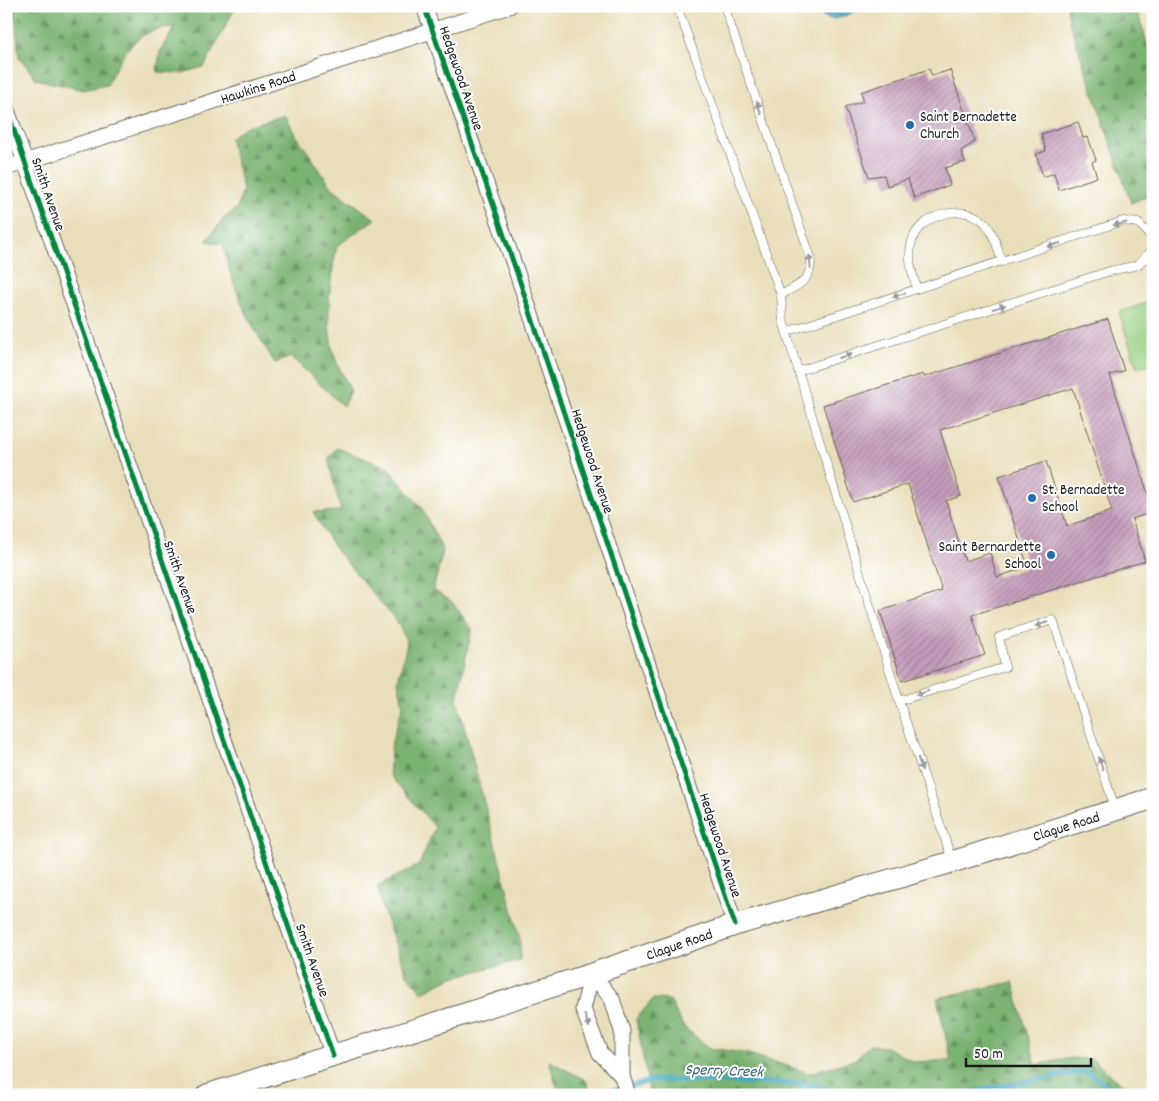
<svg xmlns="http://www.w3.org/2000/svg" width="1159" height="1101" viewBox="0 0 1159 1101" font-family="Dekko,sans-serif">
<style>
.grass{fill:#97d083;stroke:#5a7650}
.forest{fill:url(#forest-firs);stroke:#4a6746}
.water{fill:url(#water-ripples);stroke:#306270}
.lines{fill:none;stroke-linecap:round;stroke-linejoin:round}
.stream{stroke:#43a9c3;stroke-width:5}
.building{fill:url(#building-hatch);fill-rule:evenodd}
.service-casing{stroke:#646053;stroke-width:9}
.minor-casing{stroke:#646053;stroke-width:17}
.secondary-casing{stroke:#646053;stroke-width:23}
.service{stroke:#fff;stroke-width:8}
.minor{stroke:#fff;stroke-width:15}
.secondary{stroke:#fff;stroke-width:21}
.cycleway-casing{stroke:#fff;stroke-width:8}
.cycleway{stroke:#00873e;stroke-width:5}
.oneway{fill:#999}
.poi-dot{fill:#1f6fb2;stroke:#fff;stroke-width:2}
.labels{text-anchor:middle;stroke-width:4;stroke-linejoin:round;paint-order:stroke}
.street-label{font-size:15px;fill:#1c1c1c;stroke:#fff}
.poi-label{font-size:15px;fill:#1c1c1c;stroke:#fff;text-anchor:start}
.water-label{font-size:16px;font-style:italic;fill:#306270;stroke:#fff}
</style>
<defs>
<pattern id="forest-firs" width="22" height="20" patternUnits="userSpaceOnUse" patternTransform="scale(1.25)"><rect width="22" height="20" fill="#79b271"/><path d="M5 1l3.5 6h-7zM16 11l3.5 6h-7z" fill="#62905c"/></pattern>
<pattern id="water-ripples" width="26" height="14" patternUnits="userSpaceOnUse" patternTransform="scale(1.25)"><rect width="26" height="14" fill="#43a9c3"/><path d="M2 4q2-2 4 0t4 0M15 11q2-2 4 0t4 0" fill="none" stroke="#37899e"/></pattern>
<pattern id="building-hatch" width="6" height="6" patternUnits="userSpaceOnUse" patternTransform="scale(1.25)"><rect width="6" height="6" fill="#c59dbb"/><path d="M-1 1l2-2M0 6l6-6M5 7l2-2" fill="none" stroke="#9f7f97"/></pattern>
</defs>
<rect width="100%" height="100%" fill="#fff"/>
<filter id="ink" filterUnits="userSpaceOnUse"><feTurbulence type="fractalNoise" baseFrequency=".02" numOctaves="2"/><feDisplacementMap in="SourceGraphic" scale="10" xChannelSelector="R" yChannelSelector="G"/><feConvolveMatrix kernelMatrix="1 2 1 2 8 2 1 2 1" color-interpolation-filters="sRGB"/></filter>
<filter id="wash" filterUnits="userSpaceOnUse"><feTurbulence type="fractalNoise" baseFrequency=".0096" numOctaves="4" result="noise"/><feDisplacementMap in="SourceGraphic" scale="20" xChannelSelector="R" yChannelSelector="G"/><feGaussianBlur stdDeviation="1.12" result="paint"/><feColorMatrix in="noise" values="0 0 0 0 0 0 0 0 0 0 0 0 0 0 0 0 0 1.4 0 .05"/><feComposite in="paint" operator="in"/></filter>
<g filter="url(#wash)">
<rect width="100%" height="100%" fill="#e9deba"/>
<path class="grass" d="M 1153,301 L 1153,363 L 1137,368 L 1119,312 Z"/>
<g class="forest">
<path d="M 14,6 L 236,6 L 204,67 L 182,73 L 157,72 L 160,51 L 175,27 C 136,28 122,53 107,85 L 83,90 L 36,79 L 19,57 Z"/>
<path d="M 1067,6 L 1136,6 L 1153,64 L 1153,194 L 1131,203 L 1070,24 Z"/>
<path d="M 285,115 L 294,132 L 332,188 L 375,219 L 337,246 C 330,277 325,320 333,351 C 336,364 345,378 351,391 L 343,406 L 291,357 L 275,363 C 250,324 232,290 223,244 L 206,241 L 223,219 L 237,208 L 243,190 L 230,138 L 245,127 Z"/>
<path d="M 337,448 L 387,467 L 422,508 L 443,551 L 433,590 L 452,602 L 472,629 L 457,699 L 520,939 L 520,960 L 450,978 L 422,992 L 406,973 L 385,916 L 377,886 L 419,865 L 435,827 L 389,775 L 392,741 L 403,705 L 398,681 L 407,643 L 398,623 L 335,549 L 313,512 L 341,511 L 328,459 Z"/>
<path d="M 1013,982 L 1036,1065 L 1071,1058 L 1092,1059 L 1119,1083 L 1141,1090 L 1143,1095 L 1026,1095 L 1020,1093 L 1011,1095 L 650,1095 L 636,1019 L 653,999 L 670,1000 L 683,1026 L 710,1048 L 749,1054 L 809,1073 L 854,1060 L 870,1045 L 886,1047 L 914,1062 L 951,1060 L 937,998 Z"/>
<path d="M 549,1061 L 586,1080 L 591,1095 L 559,1095 Z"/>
</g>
<g class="water">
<path d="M 862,6 C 852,14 823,30 819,7 Z"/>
<path d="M 903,6 L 937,6 L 921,11 Z"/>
</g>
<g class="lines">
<g class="stream">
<path d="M 595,1095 L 654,1080 L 806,1084 L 853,1095"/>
<path d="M 954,1095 L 1086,1071 L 1121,1095"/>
</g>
</g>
<g id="blocks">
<g class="building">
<path d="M 929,69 L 932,76 L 950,70 L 975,142 L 961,151 L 965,162 L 945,168 L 950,185 L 914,198 L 908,179 L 887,186 L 884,175 L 869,177 L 845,107 L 864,101 L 861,92 Z"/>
<path d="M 1078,122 L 1083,138 L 1088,137 L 1096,160 L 1092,162 L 1097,177 L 1059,190 L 1054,173 L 1043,177 L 1036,154 L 1046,151 L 1041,134 Z"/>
<path d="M 1108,319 L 1124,371 L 1110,375 L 1153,510 L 1153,512 L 1132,519 L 1145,561 L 972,615 L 985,655 L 902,681 L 880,611 L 942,591 L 908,484 L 853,502 L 823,405 L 923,374 L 924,377 ZM 1073,388 L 1112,511 L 1067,526 L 1046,461 L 999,476 L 1028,567 L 997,577 L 990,553 L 965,561 L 946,501 L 961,496 L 940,430 Z"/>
</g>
</g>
</g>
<g filter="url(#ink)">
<use href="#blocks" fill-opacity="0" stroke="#646053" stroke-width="1"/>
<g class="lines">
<g class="service-casing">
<g id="service">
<path d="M 677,6 L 781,295 L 783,321 L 899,701 L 952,860"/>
<path d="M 724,6 L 811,258 C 811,282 800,284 781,295"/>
<path d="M 917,289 C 912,272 907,259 912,241 C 920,214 965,202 985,223 C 994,233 998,249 1002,262"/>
<path d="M 786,332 L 1123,221 L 1138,223 L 1150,235 L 1152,250 L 1138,265 L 1110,271 L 798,371"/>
<path d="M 899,701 L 1005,667 L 999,637 L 1053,620 L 1115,808"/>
</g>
</g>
<g class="minor-casing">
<g id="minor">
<path d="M 424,6 L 516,270 L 735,925"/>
<path d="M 6,107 L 333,1056"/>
<path d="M 6,168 L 509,6"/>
<path d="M 592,974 L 612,999 L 622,1031 L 622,1076 L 628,1095"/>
<path d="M 592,974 L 583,1009 L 600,1053 L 622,1076"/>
</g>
</g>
<g class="secondary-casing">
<path id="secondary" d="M 207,1095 L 592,974 L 735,925 L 952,862 L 1153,798"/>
</g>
<use href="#service" class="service"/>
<use href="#minor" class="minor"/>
<use href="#secondary" class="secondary"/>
<g class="cycleway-casing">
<g id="cycleway">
<path d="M 424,6 L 516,270 L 735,925"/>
<path d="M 6,107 L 333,1056"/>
</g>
</g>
<use href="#cycleway" class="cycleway"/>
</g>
<defs><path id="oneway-solid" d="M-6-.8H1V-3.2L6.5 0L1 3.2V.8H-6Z" transform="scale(1.25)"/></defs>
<g class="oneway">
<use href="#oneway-solid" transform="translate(759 108) rotate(-109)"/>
<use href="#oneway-solid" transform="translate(1120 224) rotate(169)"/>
<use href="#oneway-solid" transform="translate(1054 245) rotate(162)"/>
<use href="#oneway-solid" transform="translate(810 262) rotate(-96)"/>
<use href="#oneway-solid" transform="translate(899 295) rotate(162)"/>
<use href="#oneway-solid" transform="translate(999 307) rotate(-18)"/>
<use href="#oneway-solid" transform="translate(845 356) rotate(-18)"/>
<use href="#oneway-solid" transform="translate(1042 624) rotate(163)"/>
<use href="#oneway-solid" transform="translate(922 693) rotate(162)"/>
<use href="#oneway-solid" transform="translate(920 764) rotate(72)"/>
<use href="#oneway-solid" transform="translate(1101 764) rotate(-108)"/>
<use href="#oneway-solid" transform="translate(587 1021) rotate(69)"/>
</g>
</g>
<g class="poi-dot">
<circle cx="910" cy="125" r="5"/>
<circle cx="1032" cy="498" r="5"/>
<circle cx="1051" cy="555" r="5"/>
</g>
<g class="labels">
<g class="street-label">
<text transform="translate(462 78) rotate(71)" y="5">Hedgewood Avenue</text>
<text transform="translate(258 87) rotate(-18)" y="5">Hawkins Road</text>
<text transform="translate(49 194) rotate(71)" y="5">Smith Avenue</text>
<text transform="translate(593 461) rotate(72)" y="5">Hedgewood Avenue</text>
<text transform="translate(181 577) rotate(71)" y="5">Smith Avenue</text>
<text transform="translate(1066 826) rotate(-17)" y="5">Clague Road</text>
<text transform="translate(721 845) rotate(72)" y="5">Hedgewood Avenue</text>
<text transform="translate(679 944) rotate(-19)" y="5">Clague Road</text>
<text transform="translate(313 960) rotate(71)" y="5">Smith Avenue</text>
</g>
<g class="poi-label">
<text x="920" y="121">Saint Bernadette<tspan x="920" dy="17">Church</tspan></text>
<text x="1042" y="494">St. Bernadette<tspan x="1042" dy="17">School</tspan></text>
<text x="1041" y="551" text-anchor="end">Saint Bernardette<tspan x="1041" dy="17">School</tspan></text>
</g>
<g class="water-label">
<text transform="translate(724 1069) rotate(2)" y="6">Sperry Creek</text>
</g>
</g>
<rect width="1159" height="1101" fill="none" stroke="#fff" stroke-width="25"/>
<path d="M966 1058v8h125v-8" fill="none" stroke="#1c1c1c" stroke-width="2.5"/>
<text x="974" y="1058" font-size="15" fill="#1c1c1c" stroke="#ffffff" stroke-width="4" paint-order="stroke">50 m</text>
</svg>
